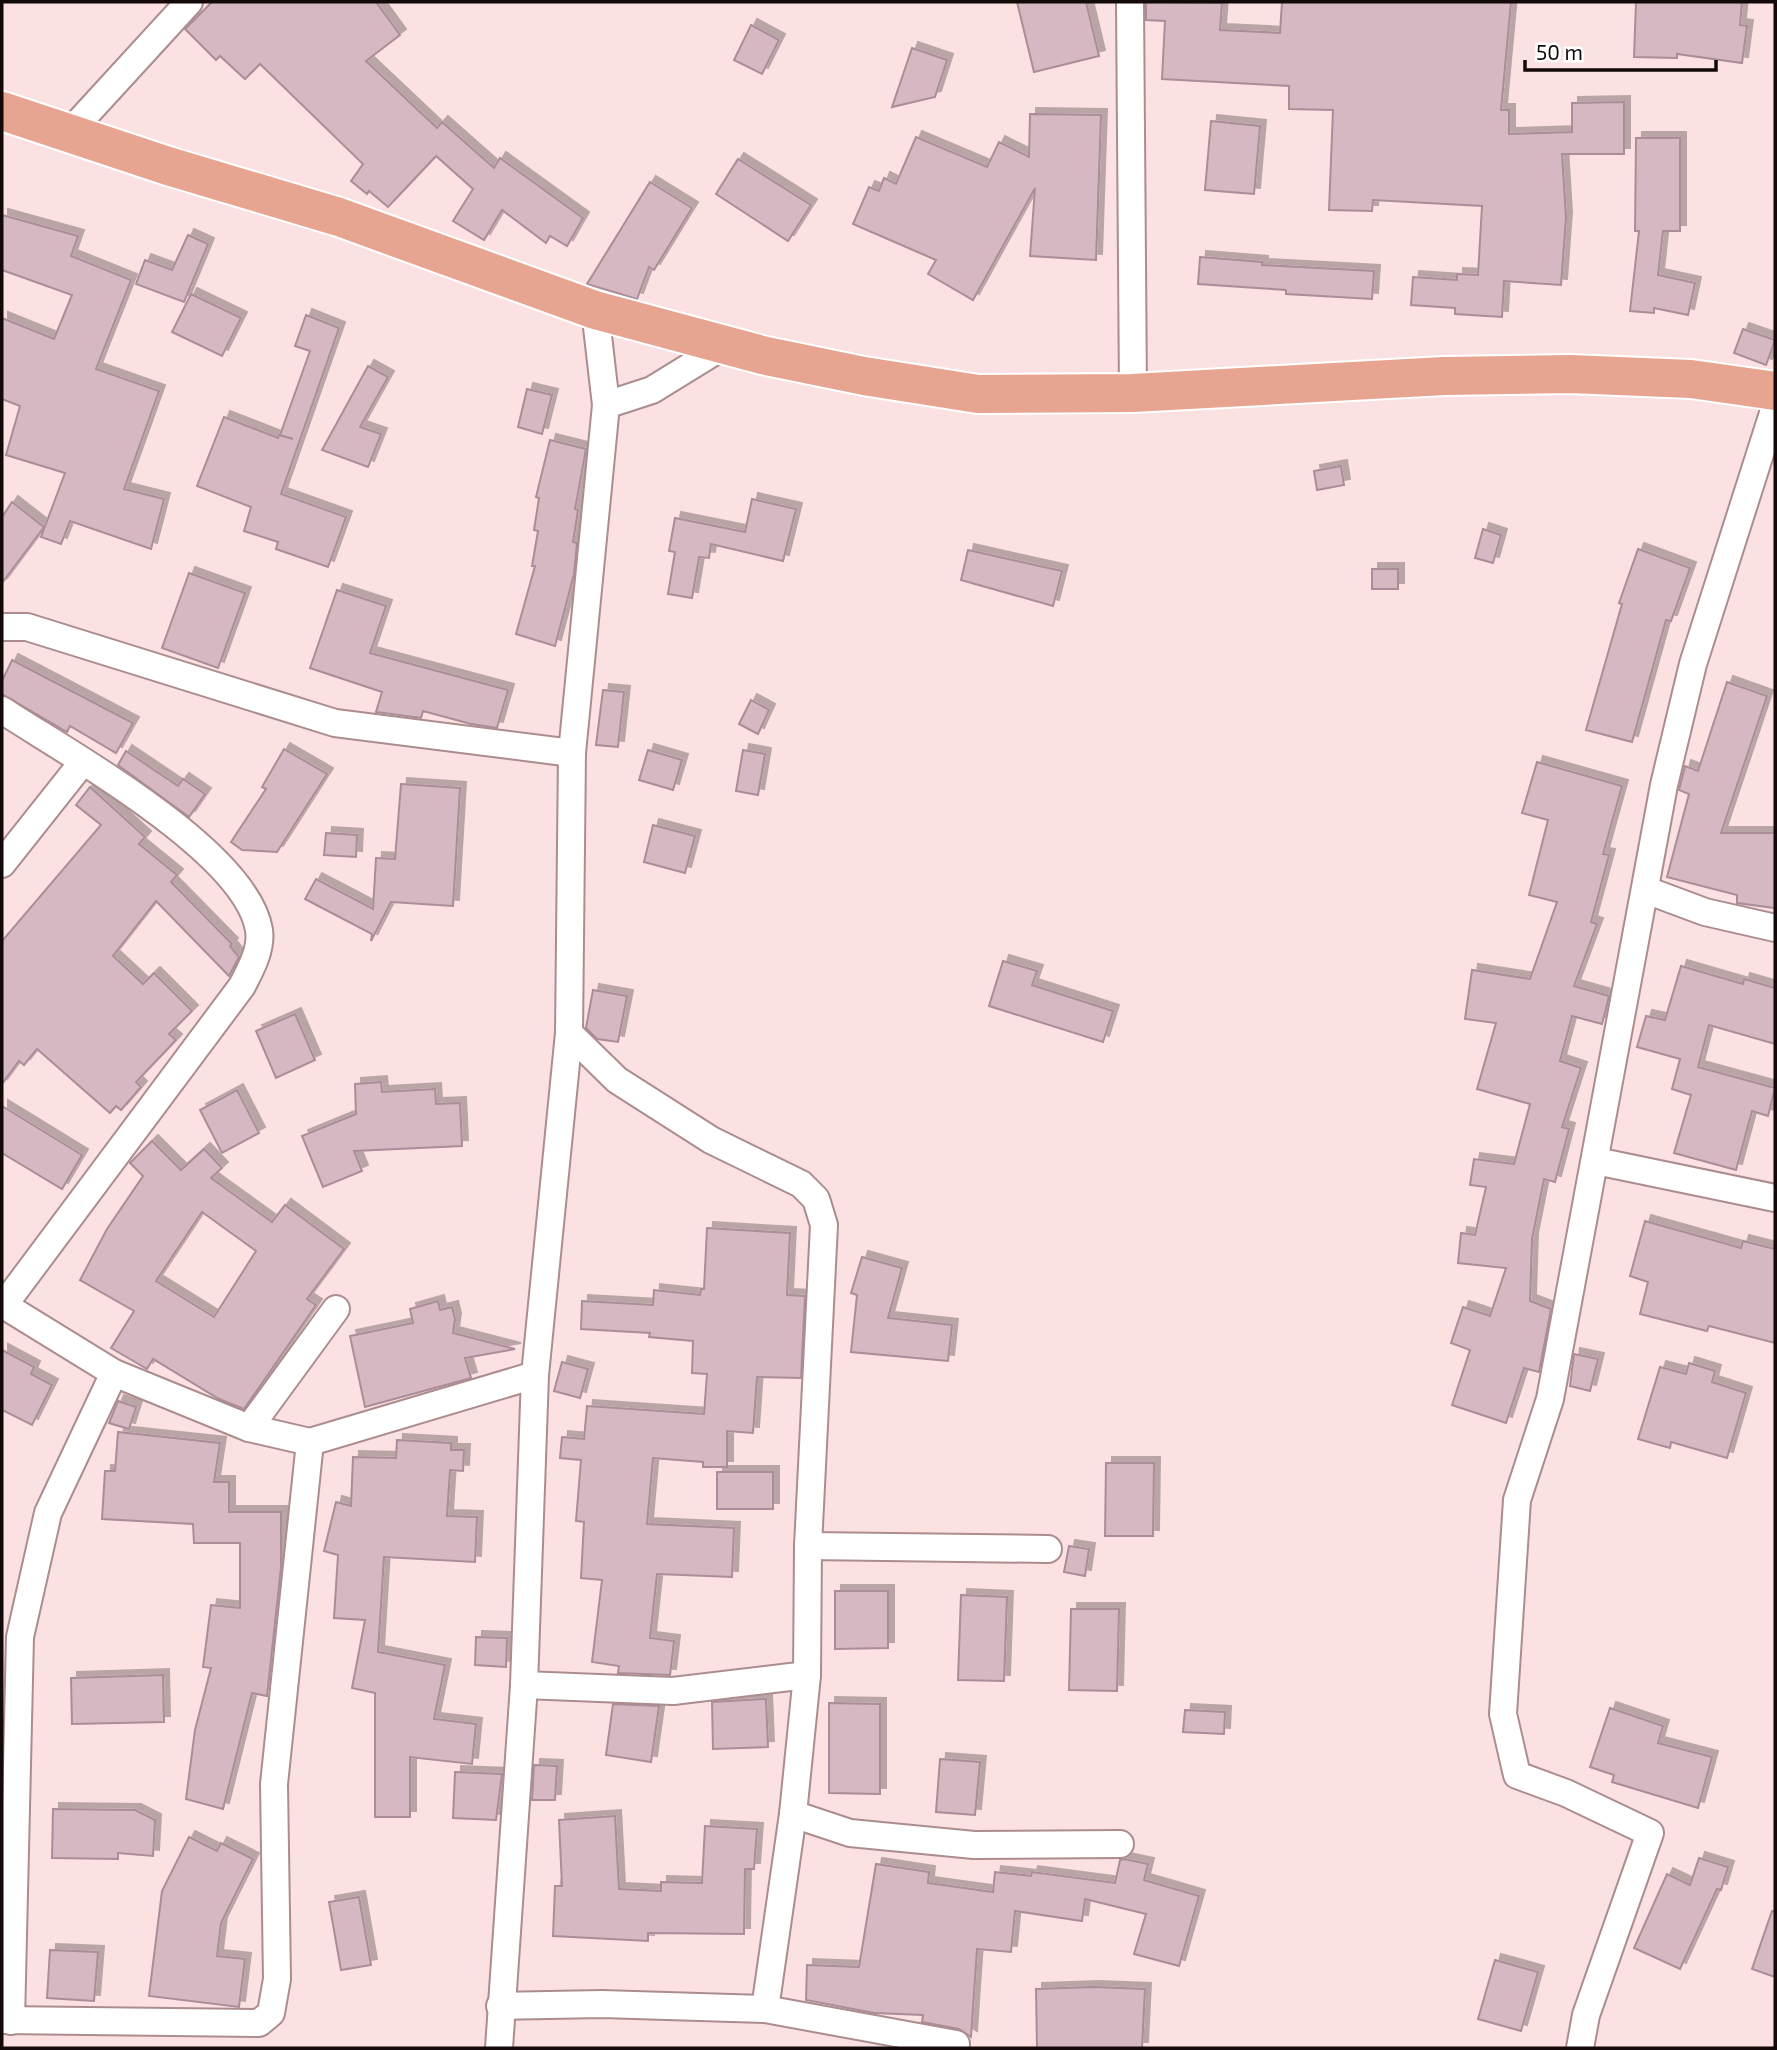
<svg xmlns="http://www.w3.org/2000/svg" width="1777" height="2050" viewBox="0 0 1777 2050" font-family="'Exo 2',sans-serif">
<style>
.building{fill:#d6b8c3;stroke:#aa8d98;stroke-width:2;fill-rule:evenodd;filter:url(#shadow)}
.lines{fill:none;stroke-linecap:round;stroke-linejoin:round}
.street-casing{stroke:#ac8d8e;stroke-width:30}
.primary-casing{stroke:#fff;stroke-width:42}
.street{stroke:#fff;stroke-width:26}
.primary{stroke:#e7a490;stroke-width:38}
</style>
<defs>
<filter id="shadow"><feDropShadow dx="6" dy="-6" stdDeviation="0" flood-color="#0004"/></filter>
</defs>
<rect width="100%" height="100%" fill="#fce1e2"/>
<g class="building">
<path d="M 212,2 L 376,2 L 400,35 L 366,61 L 437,128 L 442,122 L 494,168 L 500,158 L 583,218 L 567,246 L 550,236 L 546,243 L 502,210 L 484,240 L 453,221 L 473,189 L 436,156 L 388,207 L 369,191 L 367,194 L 351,181 L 363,164 L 260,64 L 245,79 L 220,56 L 216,60 L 185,29 Z"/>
<path d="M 1017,2 L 1086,2 L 1099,56 L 1034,72 Z"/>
<path d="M 1146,2 L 1222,3 L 1220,30 L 1280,33 L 1282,2 L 1511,2 L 1501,110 L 1509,110 L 1509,134 L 1572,132 L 1572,103 L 1624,102 L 1624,154 L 1562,154 L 1566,218 L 1561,285 L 1504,281 L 1502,317 L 1455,314 L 1455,308 L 1411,305 L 1413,277 L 1457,280 L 1457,274 L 1478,275 L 1482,206 L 1373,200 L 1372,211 L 1329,210 L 1333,110 L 1289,109 L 1289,86 L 1162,79 L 1165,21 L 1146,20 Z"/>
<path d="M 1636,2 L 1742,2 L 1740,25 L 1747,26 L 1742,63 L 1677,54 L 1677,58 L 1634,57 Z"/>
<path d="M 751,25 L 779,40 L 762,74 L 734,60 Z"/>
<path d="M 912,48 L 947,60 L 935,97 L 892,107 Z"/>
<path d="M 1030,114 L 1101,115 L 1096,260 L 1030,256 L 1035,188 L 973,300 L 928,274 L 936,260 L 853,224 L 869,187 L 879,191 L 884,178 L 896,184 L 916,137 L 987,167 L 999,142 L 1029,157 Z"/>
<path d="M 1211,121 L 1260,126 L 1254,194 L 1205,190 Z"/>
<path d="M 1636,138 L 1680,138 L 1680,231 L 1663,231 L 1658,275 L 1695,283 L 1688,315 L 1654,308 L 1654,313 L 1630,311 L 1639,231 L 1635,231 Z"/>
<path d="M 738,159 L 811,205 L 788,241 L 716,194 Z"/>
<path d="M 650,182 L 692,208 L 654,270 L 649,267 L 637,299 L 587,284 Z"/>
<path d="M 2,215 L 78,236 L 71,256 L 131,280 L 96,369 L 159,391 L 124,489 L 164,499 L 151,549 L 70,521 L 61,544 L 41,537 L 65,473 L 6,455 L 20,406 L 2,399 L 2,318 L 54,339 L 72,295 L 2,270 Z"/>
<path d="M 188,235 L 208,244 L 184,302 L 136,284 L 145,260 L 172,270 Z"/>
<path d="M 1200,257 L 1262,262 L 1262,265 L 1374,271 L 1372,299 L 1286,294 L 1286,290 L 1198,284 Z"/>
<path d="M 191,294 L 241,318 L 222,356 L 172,332 Z"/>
<path d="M 306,315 L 339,328 L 281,494 L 346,517 L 328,567 L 276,549 L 278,542 L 244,531 L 251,507 L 197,486 L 224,417 L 278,438 L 279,435 L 293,439 L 280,435 L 310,351 L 295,346 Z"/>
<path d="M 1743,329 L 1775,340 L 1766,365 L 1734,353 Z"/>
<path d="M 368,366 L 388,377 L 360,427 L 381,434 L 368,467 L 322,450 Z"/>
<path d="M 527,389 L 552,395 L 542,434 L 518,427 Z"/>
<path d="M 550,440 L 586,449 L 575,509 L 578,510 L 573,542 L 577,543 L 574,574 L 555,646 L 516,634 L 535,566 L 532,566 L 538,531 L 534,530 L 539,498 L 536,497 Z"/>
<path d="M 1341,466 L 1344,485 L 1317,490 L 1314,471 Z"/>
<path d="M 752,499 L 796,509 L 783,561 L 711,544 L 709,558 L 699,557 L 692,598 L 668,594 L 675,552 L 669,551 L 675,518 L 745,532 Z"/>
<path d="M 12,502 L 44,527 L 2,583 L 2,517 Z"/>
<path d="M 1483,529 L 1501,535 L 1493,563 L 1475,558 Z"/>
<path d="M 1638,549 L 1690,568 L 1671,621 L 1666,620 L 1632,742 L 1586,730 L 1622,604 L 1619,603 Z"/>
<path d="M 968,550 L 1062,571 L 1053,606 L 961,580 Z"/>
<rect x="1372" y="569" width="26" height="20"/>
<path d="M 189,573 L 245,593 L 218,668 L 162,648 Z"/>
<path d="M 337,590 L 386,606 L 370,653 L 508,690 L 497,728 L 471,724 L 423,711 L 421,718 L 376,712 L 382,692 L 310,668 Z"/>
<path d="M 12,660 L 133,723 L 116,753 L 70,726 L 67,732 L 2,694 L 2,681 Z"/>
<path d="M 1727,682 L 1767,696 L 1721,833 L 1775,833 L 1775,908 L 1737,903 L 1737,895 L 1667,877 L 1689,794 L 1679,790 L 1685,766 L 1698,771 Z"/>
<path d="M 603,690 L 624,692 L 618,747 L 596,745 Z"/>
<path d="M 751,700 L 769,710 L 758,734 L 739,724 Z"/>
<path d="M 284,749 L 327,774 L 277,852 L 242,850 L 231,842 L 266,789 L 262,787 Z"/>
<path d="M 648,750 L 682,760 L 673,790 L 639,780 Z"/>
<path d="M 743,750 L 765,754 L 758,795 L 736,791 Z"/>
<path d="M 126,751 L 178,786 L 183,779 L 205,794 L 189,817 L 118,765 Z"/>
<path d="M 1537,762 L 1622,786 L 1603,854 L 1609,855 L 1591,922 L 1597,924 L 1574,986 L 1609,996 L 1602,1024 L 1572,1016 L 1560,1061 L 1581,1068 L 1562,1127 L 1569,1129 L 1555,1182 L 1544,1179 L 1532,1239 L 1530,1301 L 1551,1309 L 1539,1372 L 1524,1368 L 1506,1423 L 1452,1405 L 1470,1350 L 1451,1343 L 1463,1307 L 1490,1316 L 1506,1268 L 1458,1263 L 1461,1233 L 1475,1235 L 1486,1187 L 1470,1185 L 1474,1159 L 1514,1164 L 1530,1104 L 1477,1089 L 1496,1023 L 1465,1019 L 1472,970 L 1530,979 L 1557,902 L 1529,895 L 1548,820 L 1522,813 Z"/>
<path d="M 401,784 L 460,788 L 453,906 L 391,902 L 371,941 L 372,934 L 305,899 L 316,879 L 373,909 L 376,858 L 395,859 Z"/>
<path d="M 90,787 L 145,837 L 139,844 L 177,875 L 171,882 L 232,944 L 230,946 L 239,957 L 229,976 L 156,901 L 113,956 L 143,984 L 154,973 L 192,1011 L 169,1034 L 176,1040 L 136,1082 L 141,1087 L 121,1110 L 116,1106 L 110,1113 L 37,1049 L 24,1065 L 19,1061 L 2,1084 L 2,941 L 101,825 L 76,805 Z"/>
<path d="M 653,825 L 695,836 L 685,873 L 644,862 Z"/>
<path d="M 326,833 L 357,835 L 356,857 L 324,855 Z"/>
<path d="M 1003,961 L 1037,971 L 1032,985 L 1113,1011 L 1103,1042 L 989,1006 Z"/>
<path d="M 1681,966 L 1743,984 L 1744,979 L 1775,988 L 1775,1044 L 1709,1025 L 1698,1067 L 1775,1088 L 1768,1116 L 1752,1111 L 1736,1170 L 1674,1153 L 1691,1095 L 1672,1089 L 1680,1059 L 1637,1047 L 1646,1016 L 1665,1020 Z"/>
<path d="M 593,990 L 627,996 L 618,1042 L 597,1039 L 586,1028 Z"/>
<path d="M 295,1014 L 315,1060 L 276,1078 L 256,1031 Z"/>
<path d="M 381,1082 L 382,1092 L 435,1089 L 436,1104 L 460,1103 L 462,1146 L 354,1151 L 362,1171 L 323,1187 L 302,1136 L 356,1114 L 355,1084 Z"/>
<path d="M 237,1090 L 259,1133 L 222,1153 L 200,1110 Z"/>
<path d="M 2,1106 L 82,1155 L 62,1189 L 2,1153 Z"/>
<path d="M 152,1141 L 181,1170 L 204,1149 L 222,1168 L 211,1178 L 272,1222 L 285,1205 L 344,1249 L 307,1299 L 316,1305 L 244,1409 L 219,1399 L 153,1359 L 147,1369 L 111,1348 L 134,1311 L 80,1280 L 107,1229 L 143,1176 L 130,1163 ZM 202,1212 L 256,1251 L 214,1317 L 156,1281 Z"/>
<path d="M 1645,1221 L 1741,1248 L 1743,1241 L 1775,1249 L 1775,1343 L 1709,1326 L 1707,1331 L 1640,1314 L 1648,1282 L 1630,1276 Z"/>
<path d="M 707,1228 L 790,1233 L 787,1295 L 805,1296 L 801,1378 L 757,1377 L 753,1433 L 727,1431 L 727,1467 L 703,1467 L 703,1462 L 653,1458 L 647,1524 L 734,1528 L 732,1577 L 657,1574 L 650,1638 L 674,1641 L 670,1675 L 618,1673 L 619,1666 L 592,1662 L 602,1580 L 581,1578 L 584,1522 L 576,1521 L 581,1460 L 560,1458 L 562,1437 L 584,1439 L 587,1406 L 704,1414 L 707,1374 L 692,1373 L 693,1341 L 649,1337 L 650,1333 L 581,1329 L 582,1301 L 653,1305 L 654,1290 L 700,1295 L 701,1289 L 704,1289 Z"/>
<path d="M 862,1257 L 902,1268 L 888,1318 L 952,1325 L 948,1361 L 851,1352 L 857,1295 L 851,1293 Z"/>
<path d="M 438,1301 L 440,1310 L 452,1307 L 455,1319 L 453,1333 L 515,1349 L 465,1358 L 471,1378 L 365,1407 L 350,1336 L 413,1323 L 410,1309 Z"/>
<path d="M 2,1350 L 34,1367 L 31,1374 L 52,1385 L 32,1425 L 2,1410 Z"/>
<path d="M 1574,1354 L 1598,1359 L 1590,1391 L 1570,1386 Z"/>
<path d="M 562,1362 L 588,1369 L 580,1398 L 554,1391 Z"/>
<path d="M 1689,1363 L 1715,1371 L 1712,1382 L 1746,1393 L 1727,1458 L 1671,1442 L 1670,1448 L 1638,1439 L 1660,1367 L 1686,1374 Z"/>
<path d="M 118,1401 L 136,1407 L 129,1429 L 109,1423 Z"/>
<path d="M 118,1432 L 220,1443 L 214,1482 L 229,1482 L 229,1512 L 281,1512 L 281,1567 L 267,1696 L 252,1693 L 223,1809 L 186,1799 L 195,1730 L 211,1668 L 203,1667 L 211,1605 L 240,1608 L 240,1543 L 194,1543 L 193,1524 L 102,1519 L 105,1471 L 115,1471 Z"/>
<path d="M 397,1440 L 451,1443 L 451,1450 L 464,1450 L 463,1471 L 450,1470 L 447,1516 L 477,1517 L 475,1562 L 384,1557 L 378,1652 L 445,1665 L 434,1719 L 476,1724 L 472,1764 L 410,1757 L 410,1817 L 375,1817 L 375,1693 L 352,1688 L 365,1620 L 334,1618 L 338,1555 L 324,1551 L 336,1502 L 351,1506 L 353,1457 L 396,1458 Z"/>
<path d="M 1106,1463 L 1154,1463 L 1153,1536 L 1105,1536 Z"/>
<rect x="717" y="1472" width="56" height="37"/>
<path d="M 1069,1546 L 1089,1549 L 1085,1576 L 1064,1572 Z"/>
<path d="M 835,1591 L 888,1591 L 888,1648 L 835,1649 Z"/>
<path d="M 961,1595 L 1007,1597 L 1004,1681 L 958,1680 Z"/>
<path d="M 1071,1609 L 1119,1609 L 1117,1691 L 1069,1690 Z"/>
<path d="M 476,1637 L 507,1638 L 506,1667 L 475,1665 Z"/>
<path d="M 163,1675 L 164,1722 L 72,1724 L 71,1678 Z"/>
<path d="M 766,1699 L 768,1747 L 713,1749 L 712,1702 Z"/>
<path d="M 829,1703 L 880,1704 L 880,1794 L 829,1793 Z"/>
<path d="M 613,1704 L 659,1706 L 651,1762 L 606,1755 Z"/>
<path d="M 1610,1708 L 1663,1726 L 1658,1743 L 1712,1757 L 1698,1808 L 1612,1782 L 1614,1775 L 1590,1767 Z"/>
<path d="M 1185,1710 L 1225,1712 L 1224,1734 L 1183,1732 Z"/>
<path d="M 940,1759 L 980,1762 L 975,1815 L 936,1812 Z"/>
<path d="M 534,1765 L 557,1766 L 555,1800 L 532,1800 Z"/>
<path d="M 455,1772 L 502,1774 L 496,1820 L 453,1818 Z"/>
<path d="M 53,1809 L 135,1810 L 155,1820 L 153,1856 L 118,1853 L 118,1859 L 52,1858 Z"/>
<path d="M 615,1816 L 619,1889 L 661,1891 L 661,1882 L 702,1883 L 705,1826 L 757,1829 L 754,1869 L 745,1869 L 744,1934 L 648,1933 L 648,1941 L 553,1936 L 555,1886 L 562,1886 L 559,1820 Z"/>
<path d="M 189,1837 L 217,1851 L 221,1843 L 253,1859 L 221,1923 L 217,1956 L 245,1959 L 239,2007 L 149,1996 L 162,1891 Z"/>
<path d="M 1699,1858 L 1728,1867 L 1721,1890 L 1717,1889 L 1680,1969 L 1634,1948 L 1667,1874 L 1690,1885 Z"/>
<path d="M 1124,1859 L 1148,1864 L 1144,1880 L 1199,1896 L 1179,1966 L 1134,1954 L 1146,1914 L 1085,1899 L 1082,1921 L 1015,1911 L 1011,1952 L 977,1949 L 971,2037 L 959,2029 L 922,2022 L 923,2015 L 874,2013 L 806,2000 L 807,1965 L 859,1967 L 876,1864 L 929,1872 L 928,1883 L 993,1892 L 995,1872 L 1031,1876 L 1032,1872 L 1115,1883 L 1120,1860 Z"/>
<path d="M 359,1897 L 371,1965 L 341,1970 L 329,1902 Z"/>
<path d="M 1772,1911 L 1775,1912 L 1775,1977 L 1752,1969 Z"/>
<path d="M 50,1950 L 98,1952 L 94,2001 L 47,1998 Z"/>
<path d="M 1495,1960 L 1538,1972 L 1521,2031 L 1478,2019 Z"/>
<path d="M 1094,1987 L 1145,1989 L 1142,2048 L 1037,2048 L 1036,1989 Z"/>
</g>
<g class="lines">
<g class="street-casing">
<g id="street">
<path d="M 1130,2 L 1133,393"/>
<path d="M 68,134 L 189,2"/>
<path d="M 606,405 L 652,390 L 725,345"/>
<path d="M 2,627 L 27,627 L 335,723 L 572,753"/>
<path d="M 2,710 C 67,753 246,851 259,930 C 262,950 250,970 242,986 L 4,1305"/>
<path d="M 2,864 L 82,763"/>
<path d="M 1646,890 L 1705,912 L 1775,928"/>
<path d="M 569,1033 L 617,1080 L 711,1140 L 801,1184 L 816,1199 L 824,1225 L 808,1546 L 807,1675 L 793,1814 L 765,2009"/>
<path d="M 1596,1161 L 1775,1198"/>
<path d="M 2,1304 L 114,1373 L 249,1428 L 310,1442 L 535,1375"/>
<path d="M 249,1428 L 336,1309"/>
<path d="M 808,1546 L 1048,1549"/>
<path d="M 524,1685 L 673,1691 L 807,1675"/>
<path d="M 793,1814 L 850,1833 L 974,1845 L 1120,1844"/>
<path d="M 500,2006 L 602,2004 L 765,2009 L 956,2044"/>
<path d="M 2,2020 L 259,2023 L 271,2013 L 277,1979 L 274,1784 L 310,1442"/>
<path d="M 11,2021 L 20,1637 L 48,1513 L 114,1373"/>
<path d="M 499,2048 L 524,1685 L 535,1375 L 569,1033 L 572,753 L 606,405 L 595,310"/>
<path d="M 1580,2048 L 1586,2015 L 1650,1833 L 1566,1793 L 1517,1775 L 1503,1714 L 1517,1500 L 1550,1399 L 1664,785 L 1693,664 L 1775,407"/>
</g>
</g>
<g class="primary-casing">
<path id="primary" d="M 2,111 L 168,166 L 339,217 L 595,310 L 762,355 L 864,376 L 978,394 L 1133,393 L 1444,376 L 1570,374 L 1691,379 L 1775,391"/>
</g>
<use href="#street" class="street"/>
<use href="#primary" class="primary"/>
</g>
<rect width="1777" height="2050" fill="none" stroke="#130909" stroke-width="7"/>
<path d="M1525 60v10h191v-10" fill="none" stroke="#130909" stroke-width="3.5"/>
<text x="1536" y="60" font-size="21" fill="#130909" stroke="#ffffff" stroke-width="5" paint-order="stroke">50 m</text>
</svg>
